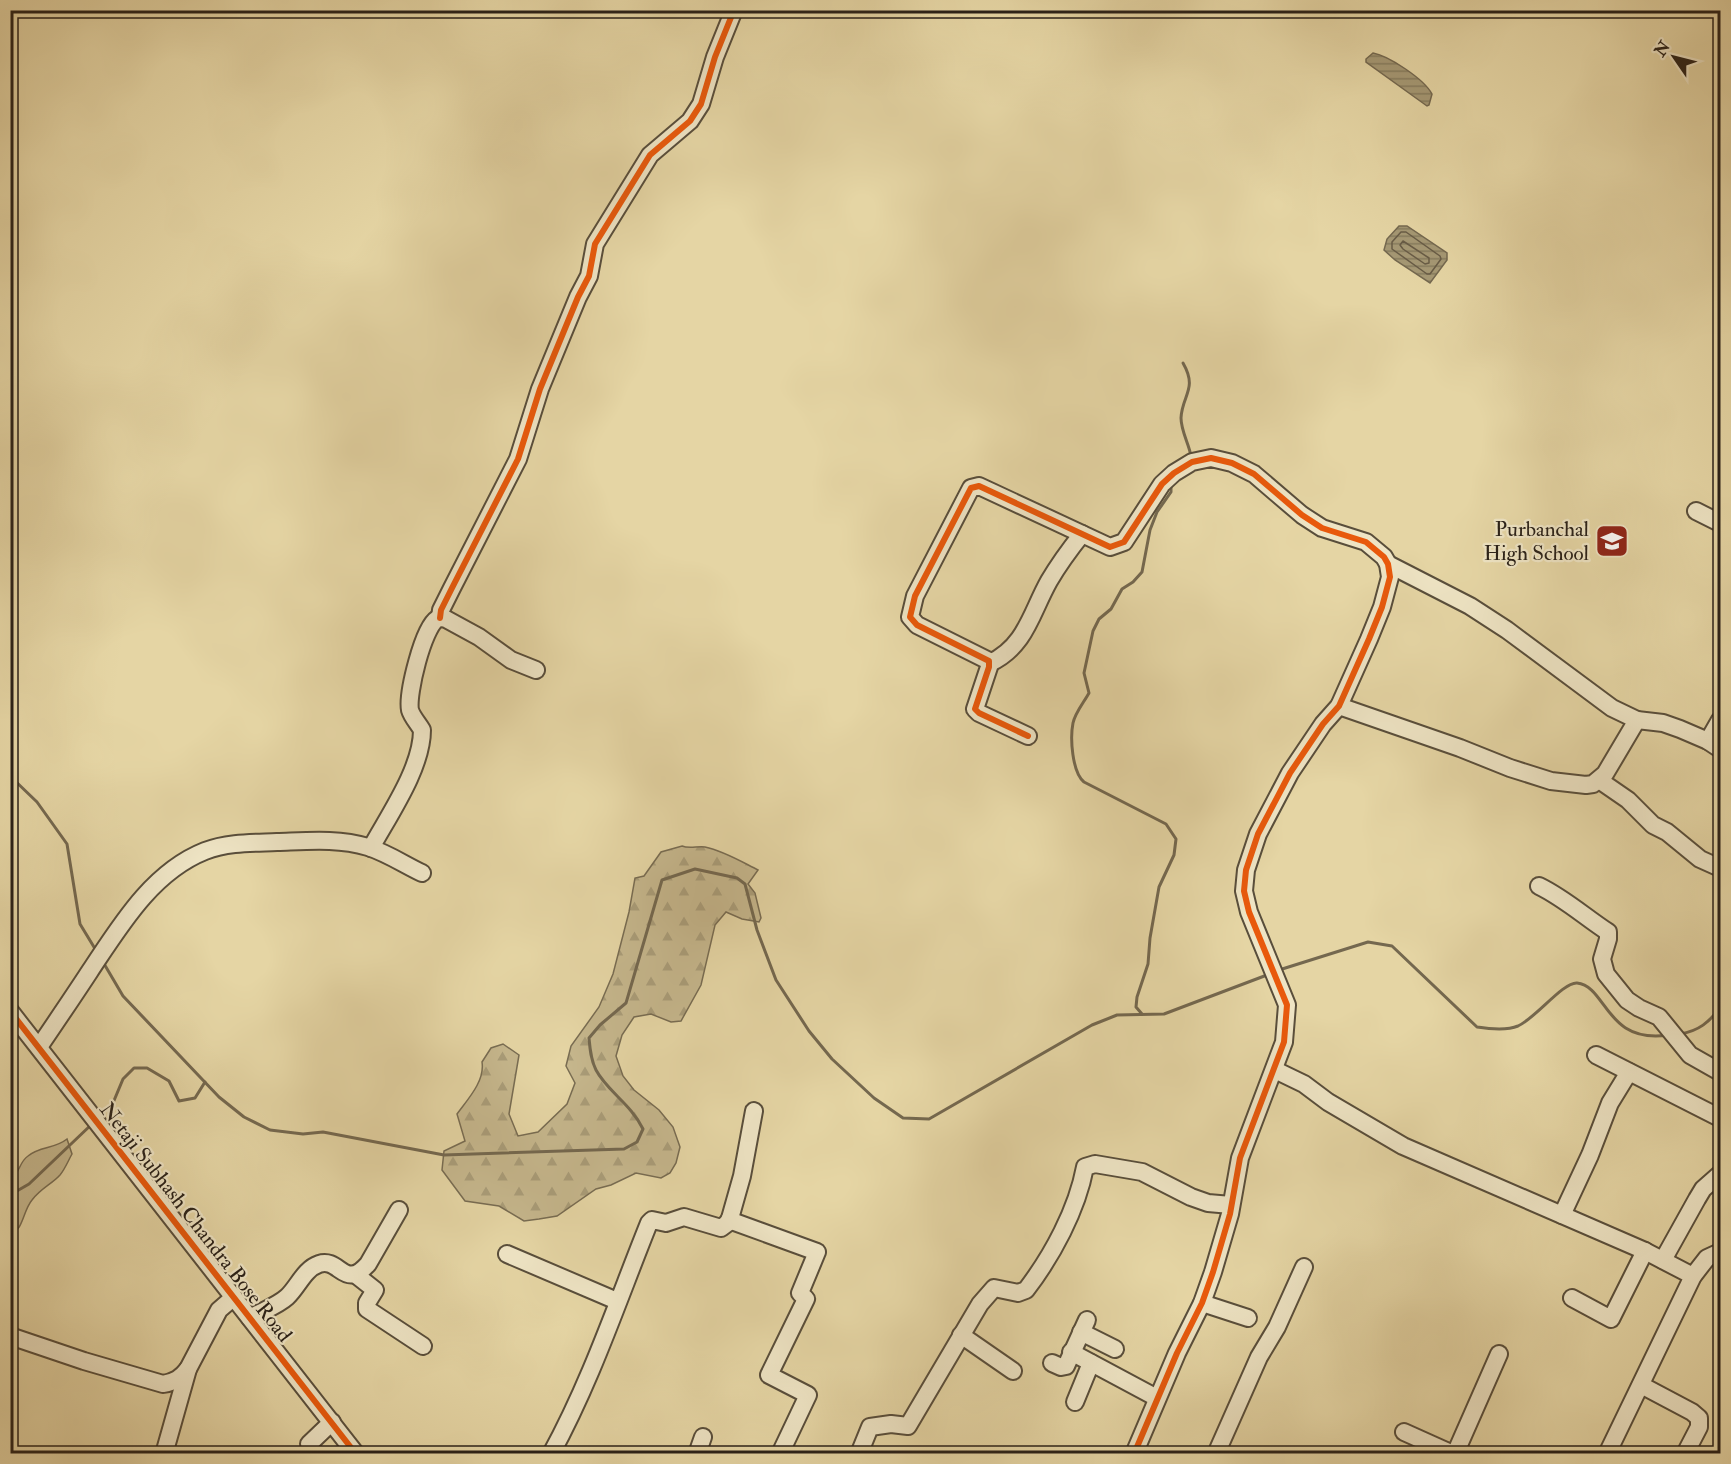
<svg xmlns="http://www.w3.org/2000/svg" width="1731" height="1464" viewBox="0 0 1731 1464" font-family="'IM FELL Double Pica',serif">
<style>
.grass{fill:#c5b68c;stroke:#786c52;stroke-width:1.5}
.forest{fill:url(#forest-firs);stroke:#786c52;stroke-width:1.5}
.water{fill:url(#water-rules);stroke:#74684f;stroke-width:1.5}
.lines{fill:none;stroke-linecap:round;stroke-linejoin:round}
.shore{stroke:#685c46;stroke-width:1.5}
.stream{stroke:#74684f;stroke-width:3}
.minor-casing{stroke:#594e3b;stroke-width:20}
.minor{stroke:#eee4c4;stroke-width:16}
.cycleway-casing{stroke:#eee4c4;stroke-width:10}
.cycleway{stroke:#e8590c;stroke-width:6}
.labels{text-anchor:middle;stroke-width:4.5;stroke-linejoin:round;paint-order:stroke}
.poi-label{font-size:21px;fill:#2a2118;stroke:#eee4c4;text-anchor:end}
.street-label{font-size:21px;fill:#2a2118;stroke:#eee4c4}
</style>
<defs>
<pattern id="forest-firs" width="22" height="20" patternUnits="userSpaceOnUse" patternTransform="scale(1.5)"><rect width="22" height="20" fill="#c5b68c"/><path d="M5 1l3.5 6h-7zM16 11l3.5 6h-7z" fill="#a99c78"/></pattern>
<pattern id="water-rules" width="6" height="5" patternUnits="userSpaceOnUse" patternTransform="scale(1.5)"><rect width="6" height="5" fill="#a59874"/><path d="M0 2.5h6" fill="none" stroke="#877c5e"/></pattern>
</defs>
<rect width="100%" height="100%" fill="#e5d5a4"/>
<filter id="stains"><feTurbulence type="fractalNoise" baseFrequency=".00333" numOctaves="4"/><feColorMatrix values="0 0 0 0 .2 0 0 0 0 .09 0 0 0 0 .02 0 0 0 .5 -.17"/></filter>
<radialGradient id="worn" r=".72"><stop offset=".6" stop-color="#630" stop-opacity="0"/><stop offset="1" stop-color="#630" stop-opacity=".3"/></radialGradient>
<path class="grass" d="M 67,1139 L 72,1154 C 68,1161 65,1169 60,1175 C 52,1184 41,1188 32,1200 C 23,1211 24,1227 11,1236 L 11,1179 C 20,1173 19,1162 28,1156 C 40,1146 55,1149 67,1139 Z"/>
<path class="forest" d="M 682,846 C 689,849 697,846 705,847 C 724,851 742,862 758,870 L 748,884 L 755,893 L 761,918 L 759,922 L 742,919 L 726,912 L 715,925 L 701,985 L 681,1021 L 671,1022 L 651,1014 L 634,1017 L 622,1035 L 616,1056 L 623,1076 L 634,1090 L 659,1110 L 673,1127 L 680,1147 L 676,1163 L 670,1173 L 661,1178 L 636,1173 L 611,1185 L 596,1189 L 557,1216 L 539,1219 L 524,1221 L 499,1206 L 465,1201 L 442,1170 L 444,1151 L 465,1141 L 457,1114 C 468,1099 485,1081 482,1062 L 491,1048 L 503,1044 L 519,1055 L 509,1114 L 518,1136 L 538,1132 L 567,1104 L 575,1083 L 566,1066 L 571,1046 L 599,1007 L 613,974 L 629,912 L 635,878 L 644,876 L 661,852 Z"/>
<g class="water">
<path d="M 1373,53 C 1389,56 1424,79 1432,94 L 1429,105 L 1427,106 L 1366,62 L 1366,59 Z"/>
<path d="M 1399,226 L 1407,226 L 1447,253 L 1447,260 L 1430,283 L 1395,260 L 1384,250 L 1387,239 Z"/>
</g>
<g class="lines">
<g class="shore">
<path d="M 1401,232 L 1406,232 L 1440,256 L 1441,259 L 1430,274 L 1427,274 L 1392,249 L 1392,242 Z"/>
<path d="M 1403,241 L 1429,258 L 1429,263 L 1425,264 L 1403,249 L 1400,245 Z"/>
</g>
<g class="stream">
<path d="M 1183,363 C 1198,389 1182,395 1181,418 C 1181,431 1189,444 1191,456"/>
<path d="M 10,776 L 37,802 L 67,844 L 80,924 L 97,952"/>
<path d="M 103,962 L 123,996 L 219,1097 L 244,1117 L 270,1130 L 303,1134 L 323,1132 L 444,1155 L 624,1149 L 637,1142 L 643,1129 C 631,1104 607,1091 596,1070 C 591,1060 590,1050 589,1038 L 600,1025 L 626,1003 L 662,880 L 695,869 L 737,878 L 745,884 L 757,930 L 776,980 L 809,1031 L 832,1059 L 874,1098 L 903,1118 L 929,1119 L 1092,1025 L 1117,1015 L 1164,1014 L 1267,975"/>
<path d="M 1279,970 L 1368,942 L 1392,946 L 1477,1027 C 1490,1029 1506,1031 1518,1026 C 1536,1018 1563,982 1577,983 C 1607,986 1605,1044 1668,1035"/>
<path d="M 1142,1014 L 1136,1007 L 1137,997 L 1148,964 L 1150,938 L 1159,887 L 1174,855 L 1176,839 L 1166,824 L 1084,782 C 1072,772 1070,738 1073,723 C 1075,713 1084,702 1089,693 L 1084,673 L 1093,631 L 1099,619 L 1111,609 L 1122,589 L 1133,582 L 1142,572 L 1150,530 L 1157,512 L 1171,492 L 1171,485"/>
<path d="M 1680,1034 C 1699,1031 1709,1022 1720,1008"/>
<path d="M 99,1117 L 113,1103 L 123,1079 L 134,1068 L 147,1068 L 169,1081 L 179,1101 L 195,1098 L 205,1082"/>
<path d="M 10,1195 L 29,1184 L 92,1124"/>
</g>
<g class="minor-casing">
<g id="minor">
<path d="M 1696,511 L 1720,523"/>
<path d="M 1388,564 L 1470,606 L 1507,630 L 1612,708 L 1637,720 L 1663,723 L 1680,729 L 1708,741 L 1720,749"/>
<path d="M 440,618 L 441,610 L 452,588 L 518,459 L 540,389 L 578,297 L 589,276 L 595,244 L 650,155 L 690,121 L 701,104 L 715,57 L 734,10"/>
<path d="M 990,663 C 1026,646 1031,613 1049,581 C 1059,564 1070,549 1082,534"/>
<path d="M 1339,706 L 1460,748 L 1510,768 L 1551,781 L 1586,785 L 1593,784 L 1605,774 L 1637,720"/>
<path d="M 1028,736 L 979,713 L 975,709 L 989,667 L 989,661 L 917,625 L 910,617 L 915,596 L 971,488 L 979,486 L 1110,547 L 1124,542 L 1162,484 L 1174,473 L 1192,462 L 1211,458 L 1232,463 L 1254,474 L 1302,515 L 1322,528 L 1366,542 L 1384,557 L 1388,564 L 1390,577 L 1382,607 L 1369,639 L 1339,706 L 1323,724 L 1290,773 L 1258,834 L 1246,870 L 1244,891 L 1249,912 L 1287,1005 L 1284,1042 L 1240,1158 L 1230,1214 L 1213,1272 L 1202,1303 L 1177,1353 L 1134,1454"/>
<path d="M 1708,741 L 1720,720"/>
<path d="M 1599,780 L 1628,800 L 1653,825 L 1667,832 L 1700,859 L 1720,868"/>
<path d="M 371,848 C 389,815 422,768 422,730 C 418,723 412,717 410,710 C 407,694 423,628 437,619 C 440,618 443,618 446,619 L 479,637 L 511,660 L 536,670"/>
<path d="M 1539,886 C 1564,898 1585,917 1608,932 L 1608,939 L 1602,959 L 1606,974 L 1627,1000 L 1639,1008 L 1659,1017 L 1690,1055 L 1720,1072"/>
<path d="M 10,1011 L 356,1454"/>
<path d="M 39,1047 C 56,1022 73,997 90,971 C 120,926 152,872 205,851 C 228,842 254,843 277,842 C 308,841 338,838 368,847 C 387,853 405,865 422,873"/>
<path d="M 1596,1055 L 1720,1118"/>
<path d="M 1275,1070 L 1304,1084 L 1328,1102 L 1403,1146 L 1645,1251 L 1693,1276"/>
<path d="M 1562,1215 L 1590,1155 L 1610,1103 L 1629,1072"/>
<path d="M 729,1220 L 817,1252 L 800,1293 L 806,1299 L 769,1375 L 808,1395 L 780,1454"/>
<path d="M 507,1254 L 617,1301"/>
<path d="M 1663,1260 L 1697,1199 L 1703,1189 L 1720,1174"/>
<path d="M 356,1275 L 375,1290 L 367,1303 L 367,1309 L 423,1346"/>
<path d="M 1572,1298 L 1611,1319 L 1645,1251"/>
<path d="M 1202,1303 L 1248,1318"/>
<path d="M 250,1318 C 262,1311 277,1306 287,1297 C 298,1287 304,1269 319,1264 C 340,1257 344,1291 368,1264 L 399,1210"/>
<path d="M 1081,1332 L 1115,1349"/>
<path d="M 961,1335 L 1013,1371"/>
<path d="M 10,1336 L 84,1361 L 163,1384 C 175,1382 181,1378 188,1369"/>
<path d="M 1071,1352 L 1157,1398"/>
<path d="M 1052,1363 L 1061,1367 L 1066,1366 L 1087,1320"/>
<path d="M 1641,1385 L 1692,1412 L 1699,1418 L 1699,1427 L 1685,1454"/>
<path d="M 1075,1402 L 1091,1363"/>
<path d="M 1404,1432 L 1453,1454"/>
<path d="M 309,1444 L 332,1422"/>
<path d="M 164,1454 L 188,1369 L 219,1310 L 234,1297"/>
<path d="M 551,1454 C 591,1381 618,1300 649,1223 L 652,1220 L 666,1223 L 684,1217 L 721,1228 L 729,1222 L 742,1176 L 754,1111"/>
<path d="M 697,1454 L 703,1437"/>
<path d="M 859,1454 L 870,1427 L 891,1424 L 908,1426 L 980,1304 L 994,1288 L 1018,1293 L 1026,1290 C 1052,1256 1077,1210 1085,1167 L 1095,1164 L 1142,1172 L 1191,1197 L 1208,1203 L 1231,1205"/>
<path d="M 1216,1454 L 1259,1357 L 1277,1327 L 1304,1267"/>
<path d="M 1455,1454 L 1499,1354"/>
<path d="M 1607,1454 L 1693,1276 L 1707,1258 L 1720,1252"/>
</g>
</g>
<use href="#minor" class="minor"/>
<g class="cycleway-casing">
<g id="cycleway">
<path d="M 440,618 L 441,610 L 452,588 L 518,459 L 540,389 L 578,297 L 589,276 L 595,244 L 650,155 L 690,121 L 701,104 L 715,57 L 734,10"/>
<path d="M 1028,736 L 979,713 L 975,709 L 989,667 L 989,661 L 917,625 L 910,617 L 915,596 L 971,488 L 979,486 L 1110,547 L 1124,542 L 1162,484 L 1174,473 L 1192,462 L 1211,458 L 1232,463 L 1254,474 L 1302,515 L 1322,528 L 1366,542 L 1384,557 L 1388,564 L 1390,577 L 1382,607 L 1369,639 L 1339,706 L 1323,724 L 1290,773 L 1258,834 L 1246,870 L 1244,891 L 1249,912 L 1287,1005 L 1284,1042 L 1240,1158 L 1230,1214 L 1213,1272 L 1202,1303 L 1177,1353 L 1134,1454"/>
<path d="M 10,1011 L 356,1454"/>
</g>
</g>
<use href="#cycleway" class="cycleway"/>
</g>
<defs>
<g id="school-square" transform="scale(1.725)"><rect x="-9" y="-9" width="18" height="18" rx="4" fill="#8f2418" stroke="#eee4c4"/><path d="M0-5L7-2L0 1L-7-2ZM-4 1L0 2.5L4 1V4Q0 6-4 4Z" fill="#fff"/></g>
</defs>
<g fill-rule="evenodd">
<use href="#school-square" x="1612" y="541"/>
</g>
<g class="labels">
<g class="poi-label">
<text x="1589" y="536">Purbanchal<tspan x="1589" dy="24">High School</tspan></text>
</g>
<g class="street-label">
<text transform="translate(196 1222) rotate(52)" y="7">Netaji Subhash Chandra Bose Road</text>
</g>
</g>
<rect width="1731" height="1464" fill="none" stroke="#e5d5a4" stroke-width="36"/>
<rect x="12" y="12" width="1707" height="1440" fill="none" stroke="#2a2118" stroke-width="3"/>
<rect x="18" y="18" width="1695" height="1428" fill="none" stroke="#2a2118" stroke-width="1.5"/>
<g transform="translate(1674 57) rotate(305)" stroke="#eee4c4" stroke-width="4.5" paint-order="stroke">
<path d="M0-4.5L10 22L0 15L-10 22Z" fill="#2a2118"/>
<text y="-9" font-size="16" font-weight="bold" text-anchor="middle" fill="#2a2118">N</text>
</g>
<rect width="100%" height="100%" filter="url(#stains)"/>
<rect width="100%" height="100%" fill="url(#worn)"/>
</svg>
